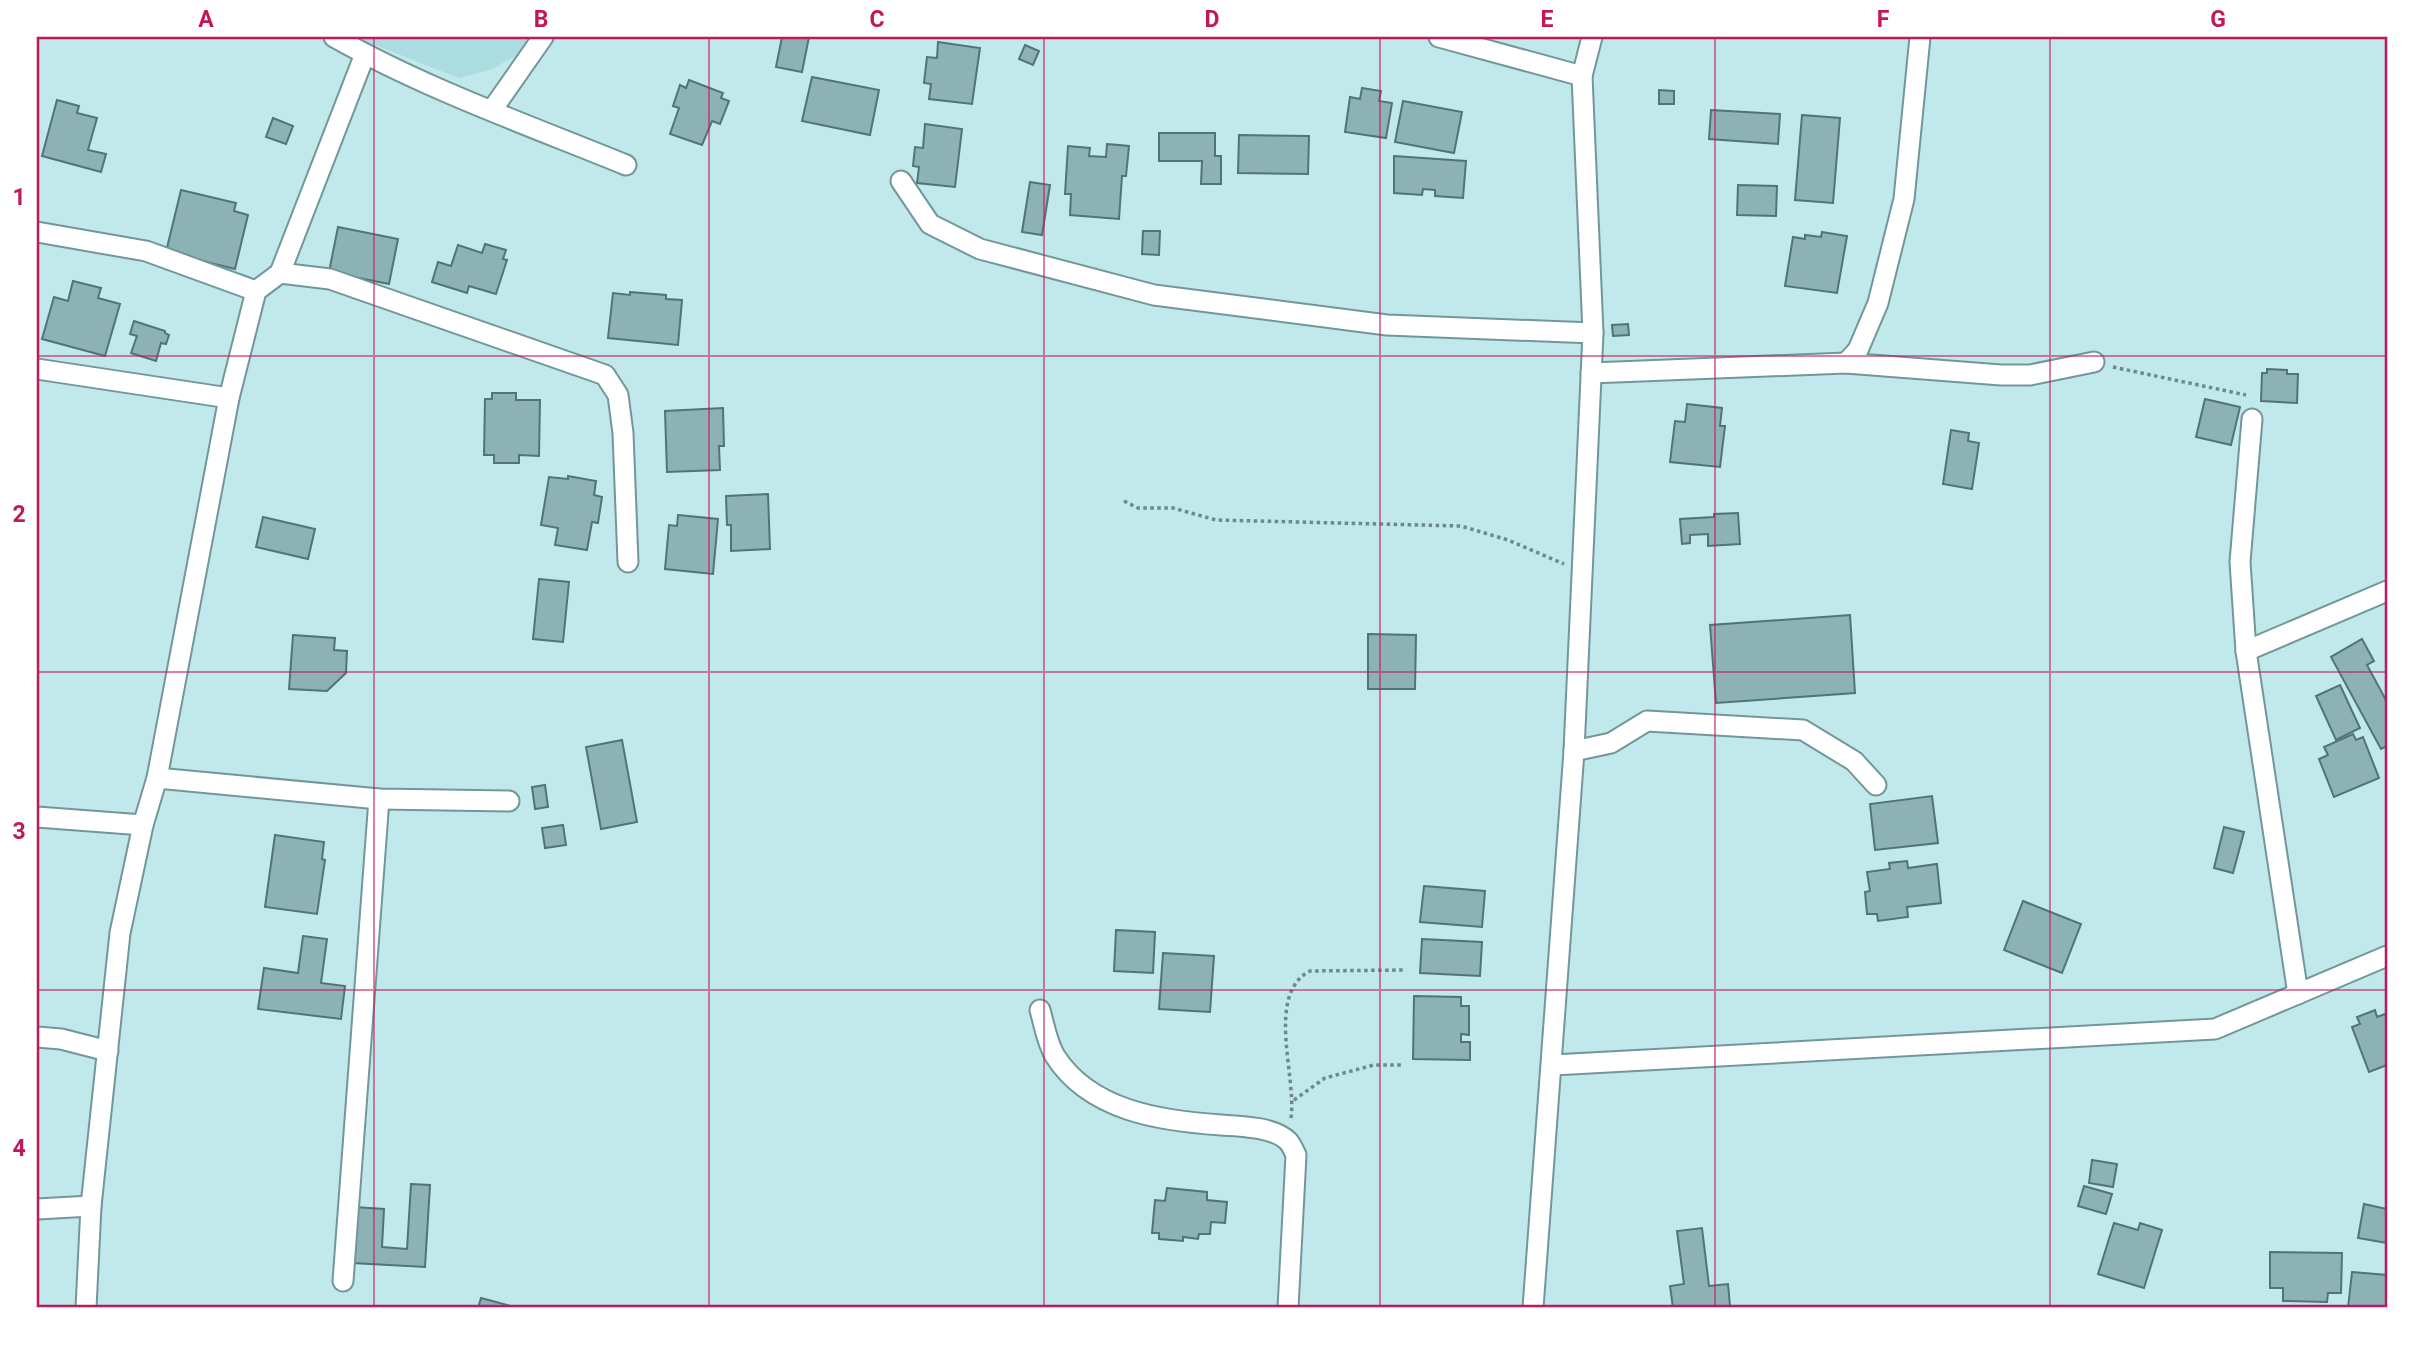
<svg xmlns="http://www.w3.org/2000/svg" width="2424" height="1345" viewBox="0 0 2424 1345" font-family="Roboto,sans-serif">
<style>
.built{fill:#abdce0}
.building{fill:#8cb2b5;stroke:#507477;stroke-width:2}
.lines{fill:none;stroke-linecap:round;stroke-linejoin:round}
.street-casing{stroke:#72979b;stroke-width:23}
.path{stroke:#6e888b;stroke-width:3.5;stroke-dasharray:3.5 3.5;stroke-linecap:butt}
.street{stroke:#fff;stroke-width:19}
.grid{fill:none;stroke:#c2185b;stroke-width:2;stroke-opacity:0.55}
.neatline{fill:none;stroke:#c2185b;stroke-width:2.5}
.grid-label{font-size:23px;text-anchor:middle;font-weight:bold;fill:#c2185b}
</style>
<rect width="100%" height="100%" fill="#c1e8eb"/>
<path class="built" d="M 355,37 L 535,37 L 526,50 L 492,69 L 459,78 Z"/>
<g class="building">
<path d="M 782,37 L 809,37 L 802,72 L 776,67 Z"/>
<path d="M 938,42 L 980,48 L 972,104 L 929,99 L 931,84 L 924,83 L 927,57 L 937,58 Z"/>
<path d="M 1025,45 L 1039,51 L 1033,65 L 1019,59 Z"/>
<path d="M 812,77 L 879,90 L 870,135 L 802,121 Z"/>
<path d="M 689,80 L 723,93 L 721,98 L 729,101 L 720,124 L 712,121 L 702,145 L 670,134 L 679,108 L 673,106 L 680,85 L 686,88 Z"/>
<path d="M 1362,88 L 1381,91 L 1379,101 L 1392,103 L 1386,138 L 1345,132 L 1350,97 L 1360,99 Z"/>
<path d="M 1659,90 L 1674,91 L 1674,104 L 1659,104 Z"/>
<path d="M 57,100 L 79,106 L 77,113 L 97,118 L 88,150 L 106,154 L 101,172 L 42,156 Z"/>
<path d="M 1403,101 L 1462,112 L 1454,153 L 1395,142 Z"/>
<path d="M 1711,110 L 1780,114 L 1778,144 L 1709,139 Z"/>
<path d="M 1802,115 L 1840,118 L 1833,203 L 1795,200 Z"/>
<path d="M 273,118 L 293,126 L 286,144 L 266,137 Z"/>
<path d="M 925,124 L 962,129 L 955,187 L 917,183 L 919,167 L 913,166 L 915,147 L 923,148 Z"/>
<path d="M 1159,133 L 1215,133 L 1215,156 L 1221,156 L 1221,184 L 1201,184 L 1202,161 L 1159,161 Z"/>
<path d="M 1239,135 L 1309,136 L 1308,174 L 1238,173 Z"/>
<path d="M 1107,144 L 1129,146 L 1126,176 L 1122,176 L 1119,219 L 1070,215 L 1071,194 L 1065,194 L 1068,146 L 1090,148 L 1089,156 L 1106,157 Z"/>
<path d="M 1394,156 L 1466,161 L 1463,198 L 1435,196 L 1435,190 L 1423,189 L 1422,195 L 1394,193 Z"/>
<path d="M 1030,182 L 1050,185 L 1042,235 L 1022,232 Z"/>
<path d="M 1738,185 L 1777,186 L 1776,216 L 1737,215 Z"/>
<path d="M 181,190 L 236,203 L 234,211 L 248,215 L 235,269 L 166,252 Z"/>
<path d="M 338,227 L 398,239 L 389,284 L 329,272 Z"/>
<path d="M 1143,231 L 1160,231 L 1159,255 L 1142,254 Z"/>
<path d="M 1822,232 L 1847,236 L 1837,293 L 1785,286 L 1793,237 L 1805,239 L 1805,235 L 1821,237 Z"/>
<path d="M 485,244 L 506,250 L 503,259 L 507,260 L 496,294 L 469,286 L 467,293 L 432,282 L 438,262 L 451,266 L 458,245 L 482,253 Z"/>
<path d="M 73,281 L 101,288 L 98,298 L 120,304 L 105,356 L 42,339 L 54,297 L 68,301 Z"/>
<path d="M 630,292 L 666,295 L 666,299 L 682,300 L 678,345 L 608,338 L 613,293 L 630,295 Z"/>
<path d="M 134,321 L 165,331 L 165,333 L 169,335 L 166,344 L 161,343 L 156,361 L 131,353 L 137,336 L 130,334 Z"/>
<path d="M 1628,324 L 1629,335 L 1613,336 L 1612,325 Z"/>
<path d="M 2267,369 L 2287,370 L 2287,374 L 2298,374 L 2297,403 L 2261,401 L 2262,373 L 2267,373 Z"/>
<path d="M 492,393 L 516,393 L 516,400 L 540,400 L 539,456 L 519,455 L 519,463 L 494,463 L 494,455 L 484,455 L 485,399 L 492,399 Z"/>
<path d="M 2205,399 L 2240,407 L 2231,445 L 2196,437 Z"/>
<path d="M 1687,404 L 1722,408 L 1720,426 L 1725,426 L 1720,467 L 1670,462 L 1675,421 L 1685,422 Z"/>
<path d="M 723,408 L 724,446 L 719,446 L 720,470 L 667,472 L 665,411 Z"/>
<path d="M 1951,430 L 1969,433 L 1968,441 L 1979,443 L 1972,489 L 1943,484 Z"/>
<path d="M 568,476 L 596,481 L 594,495 L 602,497 L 598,523 L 592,522 L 587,550 L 555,545 L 558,528 L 541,525 L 549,477 L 568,479 Z"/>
<path d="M 768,494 L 770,549 L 731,551 L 731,525 L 727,525 L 726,496 Z"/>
<path d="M 1738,513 L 1740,544 L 1708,546 L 1708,534 L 1690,535 L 1690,543 L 1682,544 L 1680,519 L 1714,517 L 1714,514 Z"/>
<path d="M 678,515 L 718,519 L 713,574 L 665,569 L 669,525 L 677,526 Z"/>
<path d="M 263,517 L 315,529 L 308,559 L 256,547 Z"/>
<path d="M 539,579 L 569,582 L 563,642 L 533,639 Z"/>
<path d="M 1850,615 L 1855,693 L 1716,703 L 1710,625 Z"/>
<path d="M 1368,634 L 1416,635 L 1415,689 L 1368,689 Z"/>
<path d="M 293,635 L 335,638 L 334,650 L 347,651 L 346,673 L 327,691 L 289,689 Z"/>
<path d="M 2362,639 L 2374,661 L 2367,665 L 2387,702 L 2387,746 L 2381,749 L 2331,657 Z"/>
<path d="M 2340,685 L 2360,728 L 2336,740 L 2316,696 Z"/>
<path d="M 2353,734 L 2356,740 L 2363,737 L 2379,778 L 2334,797 L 2319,759 L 2328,755 L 2324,747 Z"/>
<path d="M 622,740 L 637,822 L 601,829 L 586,747 Z"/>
<path d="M 545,785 L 548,807 L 535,809 L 532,787 Z"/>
<path d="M 1932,796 L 1938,843 L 1875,850 L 1870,804 Z"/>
<path d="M 563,825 L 566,845 L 545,848 L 542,828 Z"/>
<path d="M 2224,827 L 2244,832 L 2233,873 L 2214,868 Z"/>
<path d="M 275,835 L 324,842 L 322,859 L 325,860 L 317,914 L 265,907 Z"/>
<path d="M 1907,861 L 1908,868 L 1937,864 L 1941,903 L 1907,907 L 1908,917 L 1878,921 L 1877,914 L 1867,914 L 1865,892 L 1870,891 L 1867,872 L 1890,869 L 1889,863 Z"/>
<path d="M 1424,886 L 1485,891 L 1482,927 L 1420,922 Z"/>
<path d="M 2023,901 L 2081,924 L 2062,973 L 2004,950 Z"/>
<path d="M 1116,930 L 1155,932 L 1153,973 L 1114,971 Z"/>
<path d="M 303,936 L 327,939 L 321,983 L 345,986 L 341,1019 L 258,1009 L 264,968 L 298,973 Z"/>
<path d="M 1422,939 L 1482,942 L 1480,976 L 1420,973 Z"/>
<path d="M 1163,953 L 1214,956 L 1210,1012 L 1159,1009 Z"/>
<path d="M 1414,996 L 1461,997 L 1461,1006 L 1469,1006 L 1469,1035 L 1461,1034 L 1461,1042 L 1470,1042 L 1470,1060 L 1413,1059 Z"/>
<path d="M 2375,1010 L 2377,1017 L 2385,1014 L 2387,1019 L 2387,1065 L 2369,1072 L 2352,1027 L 2360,1024 L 2357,1017 Z"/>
<path d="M 2092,1160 L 2117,1164 L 2113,1187 L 2089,1183 Z"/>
<path d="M 411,1184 L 430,1185 L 425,1267 L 352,1263 L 355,1207 L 384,1209 L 382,1247 L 407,1249 Z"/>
<path d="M 2084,1186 L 2112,1194 L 2106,1214 L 2078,1206 Z"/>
<path d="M 1167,1188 L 1207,1192 L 1207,1200 L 1227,1202 L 1225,1223 L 1211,1222 L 1210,1234 L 1199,1234 L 1198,1239 L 1183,1237 L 1183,1241 L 1159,1239 L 1159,1233 L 1152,1233 L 1155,1200 L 1165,1201 Z"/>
<path d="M 2364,1204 L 2387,1209 L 2387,1243 L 2358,1238 Z"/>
<path d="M 2114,1223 L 2138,1230 L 2140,1223 L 2162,1230 L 2144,1288 L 2098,1274 Z"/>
<path d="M 1702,1228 L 1709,1286 L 1728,1284 L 1730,1306 L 1673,1308 L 1670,1286 L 1684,1284 L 1677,1231 Z"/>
<path d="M 2270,1252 L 2342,1253 L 2341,1293 L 2328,1293 L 2327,1302 L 2283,1301 L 2283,1288 L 2270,1288 Z"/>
<path d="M 2352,1272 L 2387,1275 L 2387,1308 L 2348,1308 Z"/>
<path d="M 481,1298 L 518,1308 L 478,1308 Z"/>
</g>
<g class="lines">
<g class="street-casing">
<g id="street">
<path d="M 334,37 C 426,89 528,125 626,165"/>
<path d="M 1439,37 L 1582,76 L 1593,333 L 1574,751 L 1533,1308"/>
<path d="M 1582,76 L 1592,37"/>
<path d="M 492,110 L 543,37"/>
<path d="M 901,181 L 930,224 L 980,249 L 1154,295 L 1387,325 L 1593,333"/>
<path d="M 37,232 L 146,251 L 256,291"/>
<path d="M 280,273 L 330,279 L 605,375 L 618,395 L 623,433 L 628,562"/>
<path d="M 1846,363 L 2001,375 L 2030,375 L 2094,362"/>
<path d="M 37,369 L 229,398"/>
<path d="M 1591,373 L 1846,363 L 1858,350 L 1878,303 L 1904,199 L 1920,37"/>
<path d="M 2252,419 L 2240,562 L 2246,651 L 2298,994"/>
<path d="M 2246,651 L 2387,591"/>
<path d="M 1574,751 L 1611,743 L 1647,721 L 1803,730 L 1854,761 L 1876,785"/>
<path d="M 157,778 L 379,799 L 509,801"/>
<path d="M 37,817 L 143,825"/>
<path d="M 1040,1010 C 1044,1024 1047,1043 1055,1056 C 1090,1111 1161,1121 1221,1125 C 1240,1126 1274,1127 1288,1141 C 1291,1144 1294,1151 1296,1155 L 1288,1308"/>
<path d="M 37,1037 L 61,1039 L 108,1051"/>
<path d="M 1553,1065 L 2215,1029 L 2387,956"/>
<path d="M 37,1209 L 91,1206"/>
<path d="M 343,1281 L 379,799"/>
<path d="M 86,1308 L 91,1206 L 120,933 L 143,825 L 157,778 L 229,398 L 256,291 L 280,273 L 365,54"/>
</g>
</g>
<g class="path">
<path d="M 2113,367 L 2246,395"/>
<path d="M 1124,501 L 1138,508 L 1173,508 L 1216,520 L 1461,526 L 1508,540 L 1564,564"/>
<path d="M 1294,1100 L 1325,1078 L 1374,1065 L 1404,1065"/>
<path d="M 1291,1118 C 1297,1077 1265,994 1310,971 L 1406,970"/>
</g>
<use href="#street" class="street"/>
</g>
<path class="grid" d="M 374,37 L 374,1308M 709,37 L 709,1308M 1044,37 L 1044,1308M 1380,37 L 1380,1308M 1715,37 L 1715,1308M 2050,37 L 2050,1308M 37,356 L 2387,356M 37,672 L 2387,672M 37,990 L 2387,990"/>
<rect width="2424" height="1345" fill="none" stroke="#ffffff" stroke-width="77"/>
<rect x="38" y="38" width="2348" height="1268" class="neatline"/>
<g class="grid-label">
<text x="206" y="27">A</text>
<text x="541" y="27">B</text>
<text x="877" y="27">C</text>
<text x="1212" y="27">D</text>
<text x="1547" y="27">E</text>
<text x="1883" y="27">F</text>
<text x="2218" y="27">G</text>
<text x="19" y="205">1</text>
<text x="19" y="522">2</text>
<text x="19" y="839">3</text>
<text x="19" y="1156">4</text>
</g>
</svg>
